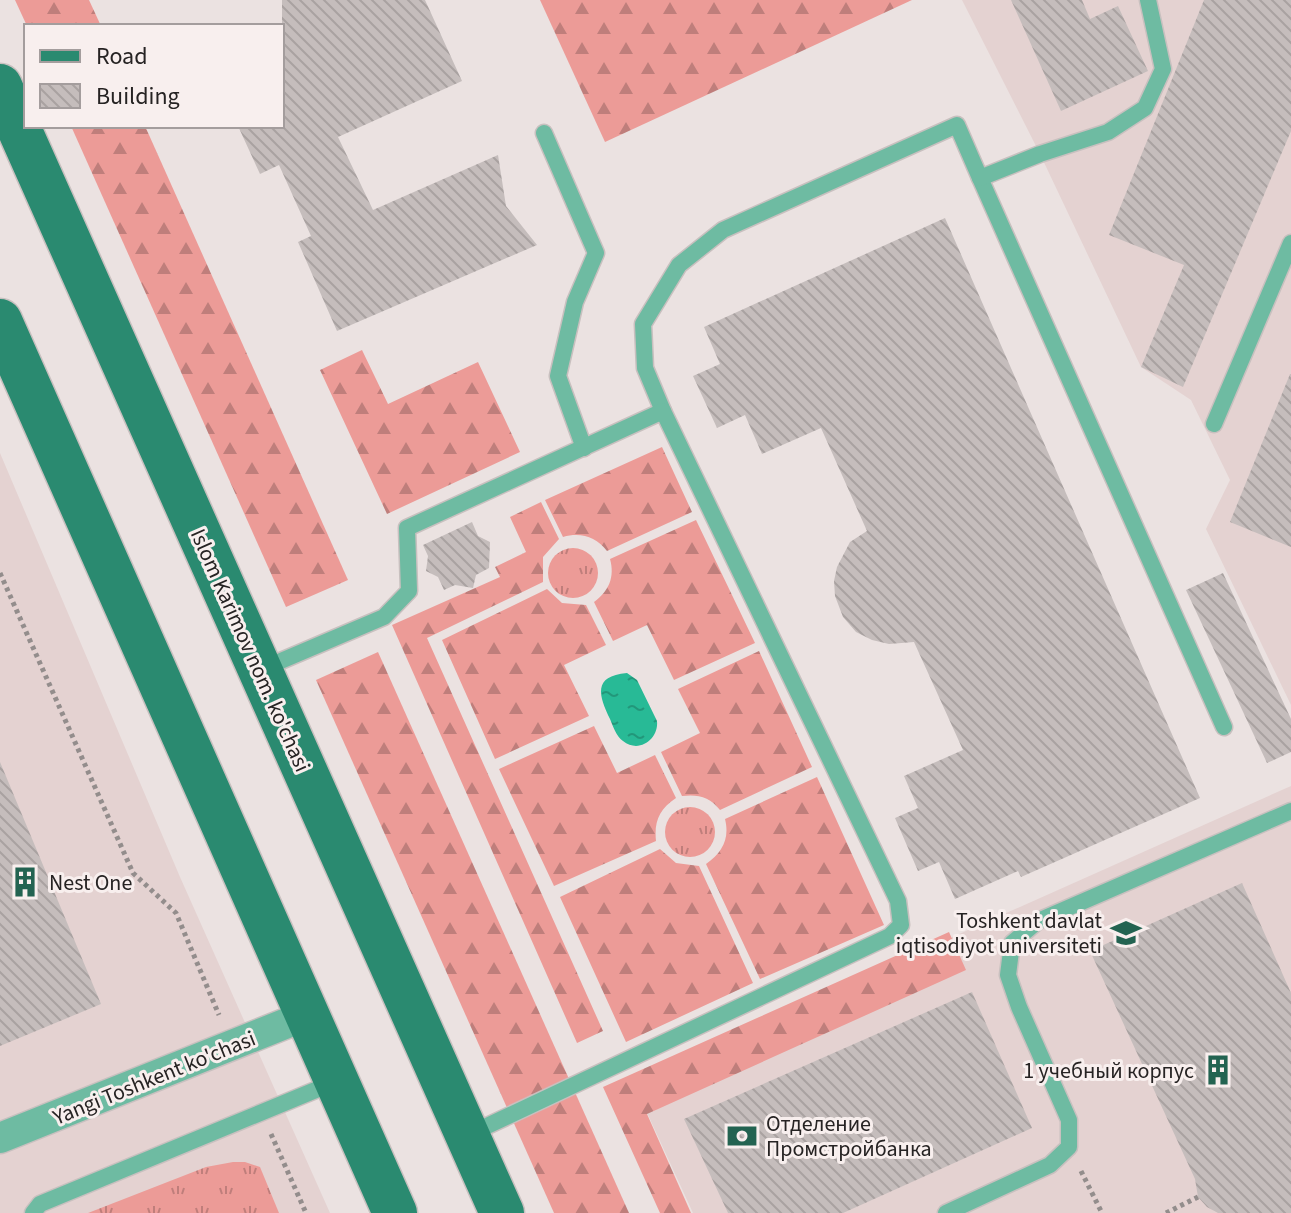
<svg xmlns="http://www.w3.org/2000/svg" width="1291" height="1213" viewBox="0 0 1291 1213" font-family="'Source Sans 3',sans-serif">
<style>
.built{fill:#e4d2d1}
.grass{fill:url(#grass-tufts)}
.forest{fill:url(#forest-firs)}
.water{fill:url(#water-ripples)}
.building{fill:url(#building-back-hatch)}
.lines{fill:none;stroke-linecap:round;stroke-linejoin:round}
.service-casing{stroke:#c8c0bf;stroke-width:19}
.minor-casing{stroke:#c8c0bf;stroke-width:33}
.primary-casing{stroke:#c8c0bf;stroke-width:47}
.path{stroke:#938d8c;stroke-width:5;stroke-dasharray:4 4;stroke-linecap:butt}
.service{stroke:#6ebba2;stroke-width:16}
.minor{stroke:#6ebba2;stroke-width:30}
.primary{stroke:#2a8a70;stroke-width:44}
.labels{text-anchor:middle;stroke-width:6;stroke-linejoin:round;paint-order:stroke}
.street-label{font-size:22px;fill:#262323;stroke:#f8efee}
.poi-label{font-size:22px;fill:#262323;stroke:#f8efee;text-anchor:start}
</style>
<defs>
<pattern id="grass-tufts" width="24" height="20" patternUnits="userSpaceOnUse" patternTransform="scale(2)"><rect width="24" height="20" fill="#ec9b97"/><path d="M3 7l-1-3M5 7V3M7 7l1-3M15 17l-1-3M17 17v-4M19 17l1-3" fill="none" stroke="#bf7e7b"/></pattern>
<pattern id="forest-firs" width="22" height="20" patternUnits="userSpaceOnUse" patternTransform="scale(2)"><rect width="22" height="20" fill="#ec9b97"/><path d="M5 1l3.5 6h-7zM16 11l3.5 6h-7z" fill="#bf7e7b"/></pattern>
<pattern id="water-ripples" width="26" height="14" patternUnits="userSpaceOnUse" patternTransform="scale(2)"><rect width="26" height="14" fill="#28ba96"/><path d="M2 4q2-2 4 0t4 0M15 11q2-2 4 0t4 0" fill="none" stroke="#22977a"/></pattern>
<pattern id="building-back-hatch" width="6" height="6" patternUnits="userSpaceOnUse" patternTransform="scale(2)"><rect width="6" height="6" fill="#c5bdbc"/><path d="M-1 5l2 2M0 0l6 6M5-1l2 2" fill="none" stroke="#a9a2a1"/></pattern>
</defs>
<rect width="100%" height="100%" fill="#ebe2e1"/>
<g class="built">
<path d="M 962,0 L 1291,0 L 1291,705 L 1206,529 L 1230,480 L 1191,400 L 1141,367 L 1040,154 Z"/>
<path d="M 0,453 L 180,877 L 330,1213 L 0,1213 Z"/>
<path d="M 1291,786 L 1291,1213 L 693,1213 L 632,1080 Z"/>
</g>
<g class="grass">
<circle cx="573" cy="573" r="25"/>
<circle cx="690" cy="832" r="25"/>
<path d="M 233,1162 L 245,1162 L 260,1167 L 279,1213 L 88,1213 L 206,1167 Z"/>
</g>
<g class="forest">
<path d="M 15,0 L 89,0 L 101,26 L 27,26 Z"/>
<path d="M 540,0 L 912,0 L 605,142 Z"/>
<path d="M 71,126 L 145,126 L 348,580 L 286,607 Z"/>
<path d="M 362,350 L 388,404 L 478,362 L 520,452 L 387,514 L 320,370 Z"/>
<path d="M 662,447 L 692,512 L 607,551 C 596,537 581,532 563,537 L 545,500 Z"/>
<path d="M 541,502 L 559,539 L 543,557 L 543,582 L 427,638 L 603,1031 L 577,1043 L 392,625 L 500,577 L 495,567 L 526,552 L 510,517 Z"/>
<path d="M 696,520 L 755,643 L 674,680 L 647,625 L 613,641 L 594,602 C 609,591 615,577 610,559 Z"/>
<path d="M 547,589 L 562,603 L 586,605 L 606,645 L 564,665 L 589,716 L 495,759 L 442,640 Z"/>
<path d="M 759,651 L 812,767 L 720,810 C 710,797 698,794 682,796 L 661,752 L 700,733 L 678,689 Z"/>
<path d="M 378,652 L 629,1213 L 554,1213 L 316,680 Z"/>
<path d="M 594,726 L 617,773 L 655,755 L 676,798 C 659,809 654,822 656,841 L 554,886 L 499,769 Z"/>
<path d="M 817,777 L 884,925 L 760,979 L 706,864 C 722,853 730,839 725,819 Z"/>
<path d="M 660,849 L 676,863 L 699,866 L 753,983 L 626,1042 L 560,897 Z"/>
<path d="M 949,932 L 966,970 L 647,1114 L 691,1213 L 660,1213 L 603,1087 Z"/>
</g>
<path class="water" d="M 627,673 L 637,680 L 657,721 C 659,739 639,754 623,741 C 616,736 613,726 610,719 C 599,696 592,676 627,673 Z"/>
<g class="building">
<path d="M 282,0 L 425,0 L 462,81 L 338,137 L 373,210 L 498,155 L 506,206 L 537,245 L 337,331 L 298,242 L 311,236 L 279,165 L 260,174 L 238,126 L 282,126 Z"/>
<path d="M 1011,0 L 1082,0 L 1090,19 L 1118,6 L 1148,71 L 1061,111 Z"/>
<path d="M 1204,0 L 1291,0 L 1291,131 L 1183,387 L 1141,367 L 1184,265 L 1109,235 Z"/>
<path d="M 945,218 L 1200,798 L 1021,877 L 1018,871 L 955,899 L 939,862 L 918,871 L 895,818 L 918,808 L 904,776 L 963,750 L 914,642 L 889,644 L 872,640 L 856,632 L 843,617 L 835,596 L 834,581 L 837,567 L 850,542 L 867,531 L 821,428 L 762,454 L 745,415 L 717,428 L 693,376 L 720,364 L 704,327 Z"/>
<path d="M 1290,374 L 1291,374 L 1291,547 L 1230,522 Z"/>
<path d="M 472,522 L 478,536 L 490,542 L 489,568 L 476,575 L 473,588 L 455,585 L 444,590 L 438,577 L 426,571 L 428,556 L 423,545 Z"/>
<path d="M 1223,573 L 1291,719 L 1291,752 L 1267,763 L 1186,590 Z"/>
<path d="M 0,762 L 101,1004 L 0,1046 Z"/>
<path d="M 1242,883 L 1291,993 L 1291,1213 L 1218,1213 L 1207,1207 L 1198,1197 L 1195,1179 L 1090,951 Z"/>
<path d="M 972,992 L 1032,1128 L 843,1213 L 728,1213 L 684,1119 Z"/>
</g>
<g class="lines">
<g class="service-casing">
<g id="service">
<path d="M 544,133 L 596,253 L 575,302 L 558,376 L 584,448"/>
<path d="M 980,178 L 1224,727"/>
<path d="M 663,411 L 645,368 L 643,324 L 679,265 L 723,230 L 957,125 L 980,178 L 1040,154 L 1108,132 L 1145,108 L 1163,69 L 1148,0"/>
<path d="M 1214,424 L 1291,243"/>
<path d="M 262,669 L 384,617 L 409,591 L 407,528 L 663,411 L 898,901 L 901,925 L 890,936 L 470,1134"/>
<path d="M 33,1213 L 40,1204 L 335,1082"/>
<path d="M 946,1213 L 1050,1165 L 1069,1147 L 1069,1120 L 1019,1007 L 1008,975 L 1012,943 L 1038,921 L 1291,811"/>
</g>
</g>
<g class="minor-casing">
<path id="minor" d="M 0,1138 L 307,1015"/>
</g>
<g class="primary-casing">
<g id="primary">
<path d="M 0,86 L 502,1213"/>
<path d="M 0,321 L 395,1213"/>
</g>
</g>
<g class="path">
<path d="M 0,573 L 133,873 L 176,913 L 219,1015"/>
<path d="M 271,1134 L 306,1213"/>
<path d="M 1081,1171 L 1102,1213"/>
<path d="M 1166,1213 L 1198,1197"/>
</g>
<use href="#service" class="service"/>
<use href="#minor" class="minor"/>
<use href="#primary" class="primary"/>
</g>
<defs>
<g id="building-bare" transform="scale(2.4)"><path d="M-4-6H4V6H1V3H-1V6H-4ZM-2.5-4.3h1.7v1.8h-1.7ZM.8-4.3h1.7v1.8H.8ZM-2.5-1h1.7V.8h-1.7ZM.8-1h1.7V.8H.8Z" fill="#236351" stroke="#f8efee" stroke-width="2.5" paint-order="stroke"/></g>
<g id="university-bare" transform="scale(2.4)"><path d="M0-5L7-2L0 1L-7-2ZM-4 1L0 2.5L4 1V4Q0 6-4 4Z" fill="#236351" stroke="#f8efee" stroke-width="2.5" paint-order="stroke"/></g>
<g id="bank-bare" transform="scale(2.4)"><path d="M-6-4H6V4H-6ZM0-2.3a2.3 2.3 0 1 0 0 4.6a2.3 2.3 0 1 0 0-4.6Z" fill="#236351" stroke="#f8efee" stroke-width="2.5" paint-order="stroke"/></g>
</defs>
<g fill-rule="evenodd">
<use href="#building-bare" x="25" y="882"/>
<use href="#university-bare" x="1126" y="933"/>
<use href="#building-bare" x="1218" y="1070"/>
<use href="#bank-bare" x="742" y="1136"/>
</g>
<g class="labels">
<g class="street-label">
<text transform="translate(251 650) rotate(66)" y="8">Islom Karimov nom. ko'chasi</text>
<text transform="translate(154 1077) rotate(-22)" y="8">Yangi Toshkent ko'chasi</text>
</g>
<g class="poi-label">
<text x="49" y="890">Nest One</text>
<text x="1102" y="928" text-anchor="end">Toshkent davlat<tspan x="1102" dy="25">iqtisodiyot universiteti</tspan></text>
<text x="1194" y="1078" text-anchor="end">1 учебный корпус</text>
<text x="766" y="1131">Отделение<tspan x="766" dy="25">Промстройбанка</tspan></text>
</g>
</g>
<rect x="24" y="24" width="260" height="104" fill="#f8efee" stroke="#a49d9d" stroke-width="2"/>
<rect x="40" y="50" width="40" height="12" fill="#2a8a70" stroke="#a49d9d" stroke-width="2"/>
<text x="96" y="64" font-size="24" fill="#262323">Road</text>
<rect x="40" y="84" width="40" height="24" fill="url(#building-back-hatch)" stroke="#a49d9d" stroke-width="2"/>
<text x="96" y="104" font-size="24" fill="#262323">Building</text>
</svg>
